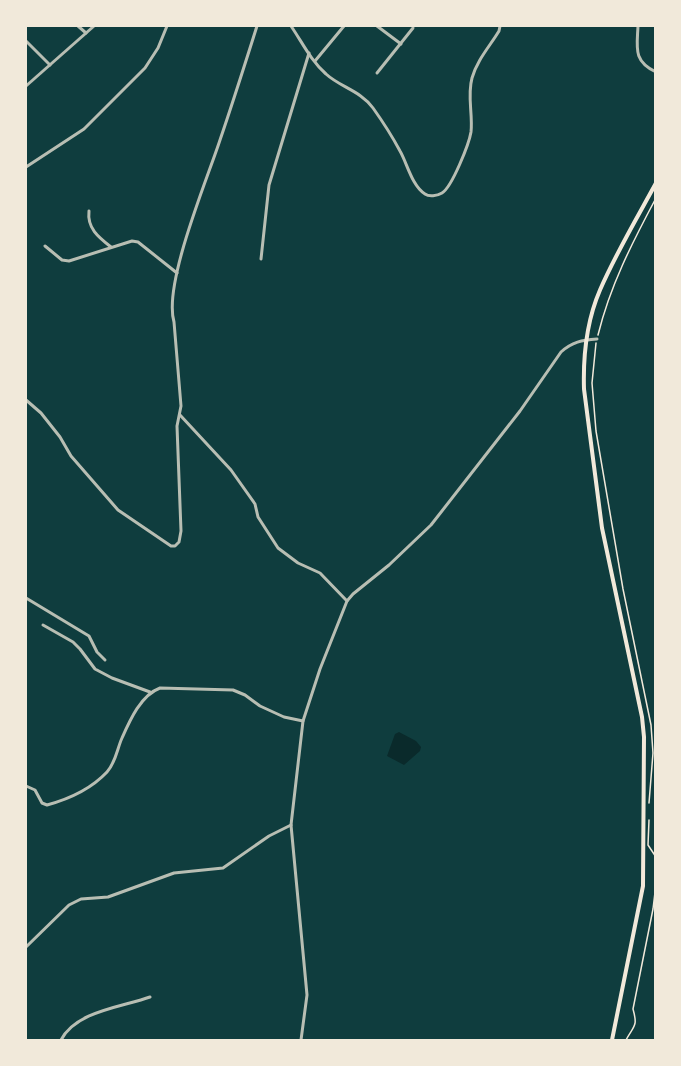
<svg xmlns="http://www.w3.org/2000/svg" width="681" height="1066" viewBox="0 0 681 1066" font-family="'Noto Sans',sans-serif">
<style>
.water{fill:#0a2a2b}
.lines{fill:none;stroke-linecap:round;stroke-linejoin:round}
.path{stroke:#f1e9da;stroke-width:1.5}
.minor{stroke:#b8beb3;stroke-width:3}
.secondary{stroke:#f1e9da;stroke-width:4}
</style>
<rect width="100%" height="100%" fill="#0f3d3e"/>
<path class="water" d="M 399,732 L 416,741 L 421,747 L 420,751 L 404,765 L 387,756 L 395,734 Z"/>
<g class="lines">
<g class="path">
<path d="M 598,335 C 610,286 632,243 656,198"/>
<path d="M 596,343 L 592,383 L 596,431 L 623,589 L 651,725 L 653,753 L 649,803"/>
<path d="M 649,820 L 648,845 L 656,857"/>
<path d="M 626,1040 C 634,1025 638,1027 633,1009 L 653,909 L 656,884"/>
</g>
<g class="minor">
<path d="M 78,26 L 86,33"/>
<path d="M 291,26 C 302,42 311,61 326,74 C 340,87 361,91 373,108 C 383,122 392,136 400,151 C 407,163 412,186 425,194 C 429,197 437,196 442,193 C 452,187 469,144 471,132 C 473,114 467,96 472,78 C 477,60 490,46 499,31 L 500,26"/>
<path d="M 377,26 L 401,44"/>
<path d="M 638,26 C 637,48 633,61 656,72"/>
<path d="M 26,41 L 50,65"/>
<path d="M 315,61 L 344,26"/>
<path d="M 377,73 L 413,28"/>
<path d="M 26,86 L 94,26"/>
<path d="M 26,167 L 84,129 L 145,68 L 158,48 L 167,26"/>
<path d="M 89,211 C 87,228 98,237 111,247"/>
<path d="M 45,246 L 62,260 L 69,261 L 132,241 L 138,242 L 177,273"/>
<path d="M 261,259 L 269,185 L 309,53"/>
<path d="M 26,400 L 41,413 L 60,437 L 71,456 L 118,510 L 171,546 L 175,546 L 179,542 L 181,531 L 177,426 L 181,406 L 174,322 C 163,284 207,180 220,140 C 233,102 245,64 257,26"/>
<path d="M 180,415 L 231,470 L 255,504 L 258,517 L 278,548 L 298,563 L 320,573 L 347,601"/>
<path d="M 26,598 L 89,636 L 97,652 L 105,660"/>
<path d="M 43,625 L 73,642 L 80,649 L 95,669 L 112,678 L 150,692"/>
<path d="M 26,786 L 35,790 L 42,803 L 47,805 C 69,799 92,788 107,772 C 116,762 117,749 122,738 C 130,720 141,695 160,688 L 233,690 L 245,695 L 260,706 L 284,717 L 303,721"/>
<path d="M 26,947 L 69,905 L 81,899 L 108,897 L 174,873 L 223,868 L 269,836 L 291,825"/>
<path d="M 61,1040 C 76,1011 122,1007 150,997"/>
<path d="M 301,1040 L 307,995 L 291,825 L 303,721 L 320,669 L 347,601 L 353,594 L 389,565 L 431,525 L 520,411 L 561,352 C 572,342 582,340 597,339"/>
</g>
<path class="secondary" d="M 612,1040 L 643,886 L 644,737 L 642,717 L 602,528 L 584,389 C 583,356 587,320 600,290 C 616,253 637,218 656,183"/>
</g>
<rect width="681" height="1066" fill="none" stroke="#f1e9da" stroke-width="54"/>
</svg>
